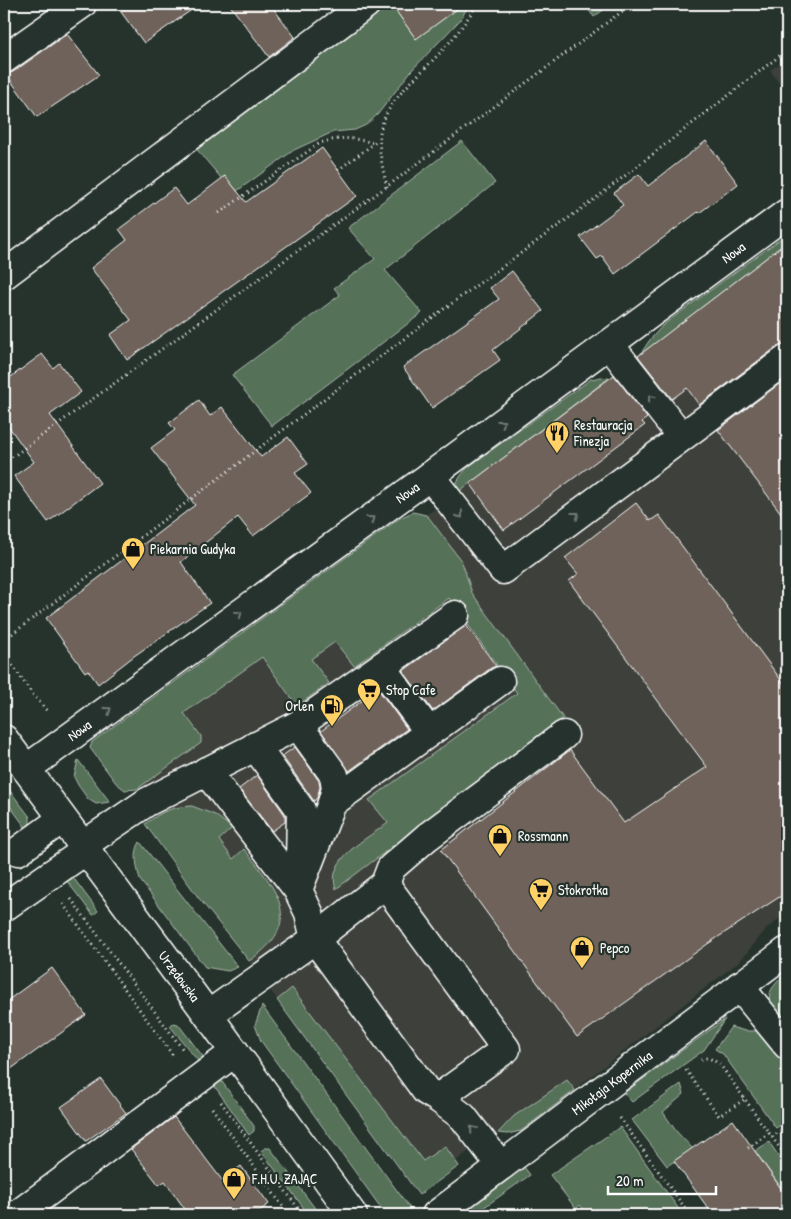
<svg xmlns="http://www.w3.org/2000/svg" width="791" height="1219" viewBox="0 0 791 1219" font-family="'Patrick Hand',sans-serif">
<style>
.built{fill:#3c413a}
.green{fill:#547158;stroke:#aab8ac}
.building{fill:#6e625a;stroke:#fff}
.lines{fill:none;stroke-linecap:round;stroke-linejoin:round}
.minor-casing{stroke:#fff;stroke-width:31}
.path{stroke:#fff;stroke-width:3;stroke-dasharray:1 4;stroke-linecap:butt}
.minor{stroke:#26332d;stroke-width:28}
.oneway{stroke:#727a76}
.labels{text-anchor:middle;stroke-width:4.5;stroke-linejoin:round;paint-order:stroke}
.street-label{font-size:14px;fill:#fff;stroke:#26332d}
.poi-label{font-size:14px;fill:#fff;stroke:#26332d;text-anchor:start}
</style>
<rect width="100%" height="100%" fill="#26332d"/>
<filter id="ink" filterUnits="userSpaceOnUse"><feTurbulence type="fractalNoise" baseFrequency=".02" numOctaves="2"/><feDisplacementMap in="SourceGraphic" scale="10" xChannelSelector="R" yChannelSelector="G"/><feConvolveMatrix kernelMatrix="1 2 1 2 8 2 1 2 1" color-interpolation-filters="sRGB"/></filter>
<g filter="url(#ink)">
<g class="built">
<path d="M 787,59 L 787,95 L 770,70 Z"/>
<path d="M 787,242 L 787,913 L 767,928 L 740,961 L 521,1131 L 507,1134 L 498,1133 L 482,1141 L 456,1161 L 459,1166 L 419,1195 L 249,961 L 198,897 L 145,824 L 157,815 L 137,789 L 125,790 L 116,783 L 90,748 L 92,742 L 407,514 L 413,512 L 426,515 L 448,500 Z"/>
</g>
<g class="green">
<path d="M 383,4 L 391,4 L 416,38 L 461,6 L 459,4 L 469,4 L 461,19 L 411,71 L 378,114 L 366,125 L 355,130 L 333,132 L 294,150 L 237,191 L 225,176 L 221,178 L 194,146 Z"/>
<path d="M 584,4 L 611,4 L 594,17 Z"/>
<path d="M 462,141 L 495,183 L 385,270 L 422,313 L 272,426 L 232,375 L 340,295 L 334,288 L 375,259 L 348,228 Z"/>
<path d="M 787,234 L 787,242 L 640,355 L 649,341 L 663,325 Z"/>
<path d="M 601,377 L 609,378 L 453,496 C 454,484 460,476 468,467 L 591,379 Z"/>
<path d="M 413,512 L 426,515 L 430,519 L 462,562 L 472,593 L 563,718 L 336,889 C 325,859 368,838 388,823 L 369,800 L 517,693 L 449,598 L 354,666 L 335,642 L 311,659 L 329,683 L 297,706 L 262,657 L 184,713 L 201,736 L 201,743 L 137,789 L 125,790 L 116,783 L 90,748 L 92,742 L 400,518 Z"/>
<path d="M 78,760 L 110,802 L 96,804 L 88,799 L 78,785 L 74,777 Z"/>
<path d="M 4,783 L 30,817 L 30,823 L 26,828 L 4,798 Z"/>
<path d="M 192,806 L 215,815 L 232,828 L 219,840 L 233,859 L 244,849 C 277,890 306,923 249,961 L 198,897 L 145,824 C 163,811 170,807 192,806 Z"/>
<path d="M 140,842 L 238,967 L 228,971 L 205,967 L 140,880 C 137,868 133,853 140,842 Z"/>
<path d="M 69,872 L 98,911 L 93,915 L 63,876 Z"/>
<path d="M 787,973 L 787,1021 L 781,1025 C 767,999 762,994 787,973 Z"/>
<path d="M 292,988 L 423,1161 L 445,1146 L 459,1166 L 419,1195 L 277,1000 Z"/>
<path d="M 262,1006 L 409,1207 L 411,1210 L 409,1214 C 399,1218 389,1214 381,1208 L 261,1041 L 255,1025 Z"/>
<path d="M 725,1019 L 704,1050 L 632,1102 L 624,1093 Z"/>
<path d="M 173,1023 L 178,1024 L 204,1058 L 205,1062 L 202,1066 L 170,1026 Z"/>
<path d="M 731,1027 L 745,1031 L 763,1031 L 787,1062 L 787,1121 L 776,1128 L 723,1054 L 715,1049 Z"/>
<path d="M 220,1079 L 254,1126 L 254,1131 L 249,1135 L 211,1081 Z"/>
<path d="M 567,1080 L 575,1090 L 521,1131 L 507,1134 L 498,1133 L 514,1116 Z"/>
<path d="M 681,1084 L 684,1094 L 663,1112 L 676,1131 L 693,1149 L 667,1166 L 632,1120 Z"/>
<path d="M 620,1127 L 683,1215 L 588,1215 L 580,1205 L 576,1209 L 550,1175 Z"/>
<path d="M 769,1142 L 787,1168 L 787,1191 L 785,1193 L 755,1151 Z"/>
<path d="M 265,1148 L 270,1148 L 320,1215 L 309,1215 L 261,1151 Z"/>
<path d="M 524,1167 L 530,1175 L 473,1215 L 456,1215 Z"/>
</g>
<g class="building">
<path d="M 115,4 L 200,4 L 144,43 Z"/>
<path d="M 229,4 L 270,4 L 295,37 L 269,57 Z"/>
<path d="M 391,4 L 464,4 L 416,39 Z"/>
<path d="M 67,34 L 99,75 L 37,117 L 6,74 L 13,72 Z"/>
<path d="M 706,141 L 738,184 L 699,213 L 698,212 L 615,274 L 602,256 L 597,259 L 580,237 L 623,205 L 614,193 L 639,174 L 648,186 Z"/>
<path d="M 322,148 L 357,196 L 127,360 L 110,335 L 131,320 L 91,268 L 127,240 L 119,229 L 174,188 L 187,205 L 225,176 L 246,202 Z"/>
<path d="M 787,242 L 787,344 L 778,346 L 699,405 L 687,388 L 672,399 L 638,356 Z"/>
<path d="M 512,271 L 543,311 L 493,350 L 500,360 L 432,408 L 403,367 L 499,299 L 490,288 Z"/>
<path d="M 42,354 L 53,368 L 59,363 L 81,392 L 50,415 L 100,483 L 48,522 L 14,476 L 34,462 L 4,420 L 4,382 Z"/>
<path d="M 614,375 L 647,418 L 642,422 L 645,425 L 504,530 L 470,483 Z"/>
<path d="M 787,378 L 787,521 L 718,430 Z"/>
<path d="M 199,400 L 210,416 L 222,407 L 261,457 L 288,437 L 308,464 L 295,473 L 311,493 L 253,536 L 238,517 L 181,562 L 210,603 L 134,656 L 98,684 L 88,670 L 85,672 L 46,618 L 195,505 L 151,448 L 175,430 L 169,423 Z"/>
<path d="M 636,503 L 650,521 L 659,515 L 787,688 L 787,892 L 709,943 L 577,1037 L 441,850 L 570,750 L 624,823 L 707,767 L 569,581 L 578,574 L 565,558 Z"/>
<path d="M 466,625 L 496,666 L 491,668 L 433,711 L 403,671 Z"/>
<path d="M 378,689 L 407,729 L 349,771 L 321,731 Z"/>
<path d="M 295,747 L 319,781 L 320,787 L 317,798 L 314,801 L 282,756 Z"/>
<path d="M 257,775 L 285,815 L 285,822 L 272,831 L 239,789 Z"/>
<path d="M 52,968 L 86,1015 L 4,1074 L 4,1003 Z"/>
<path d="M 101,1079 L 126,1113 L 86,1141 L 61,1107 Z"/>
<path d="M 174,1117 L 222,1180 L 241,1166 L 269,1204 L 254,1215 L 189,1215 L 165,1181 L 159,1185 L 131,1149 Z"/>
<path d="M 733,1120 L 787,1197 L 787,1215 L 713,1215 L 674,1161 Z"/>
</g>
<g class="lines">
<g class="minor-casing">
<g id="minor">
<path d="M 4,59 L 82,4"/>
<path d="M 4,275 L 366,4"/>
<path d="M 609,344 L 681,436"/>
<path d="M 430,476 L 503,570 L 787,359"/>
<path d="M 381,667 L 429,732"/>
<path d="M 298,725 L 334,775 L 336,788 L 332,803 L 298,890"/>
<path id="s1" d="M 4,739 L 208,1015 L 353,1215"/>
<path d="M 255,746 L 301,810 L 300,866"/>
<path id="s2" d="M 26,769 L 430,476 L 787,213"/>
<path d="M 206,771 L 298,890 L 309,913 L 315,939 L 385,884 L 506,1049 L 438,1098 L 426,1091 L 315,939 L 208,1015"/>
<path d="M 332,803 L 500,681"/>
<path d="M 82,846 L 147,802 L 298,725 L 455,615"/>
<path d="M 18,851 L 62,819"/>
<path d="M 385,884 L 391,868 L 427,837 L 564,735"/>
<path d="M 4,907 L 85,851"/>
<path d="M 739,986 L 787,1045"/>
<path d="M 438,1098 L 463,1117 L 501,1166"/>
<path d="M 17,1215 L 235,1052"/>
<path id="s3" d="M 436,1215 L 787,951"/>
</g>
</g>
<g class="path">
<path d="M 338,170 L 376,142"/>
<path d="M 387,187 C 383,169 378,151 380,133 C 384,104 415,79 434,59 C 451,42 465,24 477,4"/>
<path d="M 219,213 L 320,143 C 343,136 352,138 375,143"/>
<path d="M 4,463 L 393,182 L 632,4"/>
<path d="M 4,640 L 429,320 L 595,199 L 787,50"/>
<path d="M 4,653 L 31,692 L 48,712"/>
<path d="M 4,806 L 12,817"/>
<path d="M 71,899 L 184,1051"/>
<path d="M 63,904 L 174,1057"/>
<path d="M 701,1060 C 708,1055 715,1061 721,1066 L 787,1158"/>
<path d="M 686,1070 L 719,1116 L 745,1099"/>
<path d="M 221,1102 L 303,1215"/>
<path d="M 212,1108 L 289,1215"/>
<path d="M 620,1118 L 690,1215"/>
<path d="M 772,1137 L 787,1126"/>
<path d="M 748,1148 L 769,1133"/>
<path d="M 785,1199 L 787,1198"/>
</g>
<use href="#minor" class="minor"/>
</g>
<defs><path id="oneway-chevron" d="M-2-3.5L2.5 0L-2 3.5" fill="none" stroke-width="1.6" stroke-linecap="round" stroke-linejoin="round" transform="scale(1.25)"/></defs>
<g class="oneway">
<use href="#oneway-chevron" transform="translate(651 398) rotate(-128)"/>
<use href="#oneway-chevron" transform="translate(502 423) rotate(-37)"/>
<use href="#oneway-chevron" transform="translate(460 515) rotate(52)"/>
<use href="#oneway-chevron" transform="translate(576 515) rotate(-37)"/>
<use href="#oneway-chevron" transform="translate(371 519) rotate(-36)"/>
<use href="#oneway-chevron" transform="translate(239 614) rotate(-36)"/>
<use href="#oneway-chevron" transform="translate(108 710) rotate(-36)"/>
<use href="#oneway-chevron" transform="translate(473 1129) rotate(-130)"/>
</g>
</g>
<defs>
<g id="restaurant-pin" transform="scale(1.25)"><path d="M0 17L-7.5 6A9.5 9.5 0 1 1 7.5 6Z" fill="#ffd166" stroke="#26332d"/><path d="M-5-6h1v4h1v-4h1v4h1v-4h1v5L-1.5 .5V6h-2V.5L-5-1ZM5-6V6H3V1.5H1.5Q1.5-4 5-6Z" fill="#111"/></g>
<g id="shop-pin" transform="scale(1.25)"><path d="M0 17L-7.5 6A9.5 9.5 0 1 1 7.5 6Z" fill="#ffd166" stroke="#26332d"/><path d="M-5-2.5h2.3a2.7 3.5 0 0 1 5.4 0H5L5.5 6h-11ZM-1.5-2.5h3a1.5 2.3 0 0 0-3 0Z" fill="#111"/></g>
<g id="supermarket-pin" transform="scale(1.25)"><path d="M0 17L-7.5 6A9.5 9.5 0 1 1 7.5 6Z" fill="#ffd166" stroke="#26332d"/><path d="M-6-5.5h2.5l.6 2H6L4.5 2H-2.5L-4.4-4H-6ZM-1.5 3.2a1.3 1.3 0 1 0 .1 0ZM3 3.2a1.3 1.3 0 1 0 .1 0Z" fill="#111"/></g>
<g id="fuel-pin" transform="scale(1.25)"><path d="M0 17L-7.5 6A9.5 9.5 0 1 1 7.5 6Z" fill="#ffd166" stroke="#26332d"/><path d="M-5.5-6h7V0h2V4h1.3V-2.5L3-4.5l.8-.8L6-3V5H2.5V1h-1V6h-7ZM-4.2-4.7v3.2H.2V-4.7Z" fill="#111"/></g>
</defs>
<g fill-rule="evenodd">
<use href="#restaurant-pin" x="557" y="433"/>
<use href="#shop-pin" x="133" y="549"/>
<use href="#supermarket-pin" x="369" y="690"/>
<use href="#fuel-pin" x="332" y="706"/>
<use href="#shop-pin" x="500" y="836"/>
<use href="#supermarket-pin" x="541" y="890"/>
<use href="#shop-pin" x="582" y="948"/>
<use href="#shop-pin" x="234" y="1179"/>
</g>
<g class="labels">
<g class="street-label">
<text dy="5" stroke="none"><textPath href="#s2" startOffset="876">Nowa</textPath></text>
<text dy="5" stroke="none"><textPath href="#s2" startOffset="471">Nowa</textPath></text>
<text dy="5" stroke="none"><textPath href="#s2" startOffset="66">Nowa</textPath></text>
<text dy="5" stroke="none"><textPath href="#s1" startOffset="295">Urzędowska</textPath></text>
<text dy="5" stroke="none"><textPath href="#s3" startOffset="220">Mikołaja Kopernika</textPath></text>
</g>
<g class="poi-label">
<text x="574" y="430">Restauracja<tspan x="574" dy="16">Finezja</tspan></text>
<text x="150" y="554">Piekarnia Gudyka</text>
<text x="386" y="695">Stop Cafe</text>
<text x="314" y="711" text-anchor="end">Orlen</text>
<text x="518" y="841">Rossmann</text>
<text x="558" y="895">Stokrotka</text>
<text x="600" y="953">Pepco</text>
<text x="252" y="1184">F.H.U. ZAJĄC</text>
</g>
</g>
<rect width="791" height="1219" fill="none" stroke="#26332d" stroke-width="20"/>
<rect x="10" y="10" width="771" height="1199" fill="none" stroke="#fff" stroke-width="2" filter="url(#ink)"/>
<path d="M608 1186v8h108v-8" fill="none" stroke="#ffffff" stroke-width="2.5"/>
<text x="616" y="1186" font-size="15" fill="#ffffff" stroke="#26332d" stroke-width="4" paint-order="stroke">20 m</text>
</svg>
